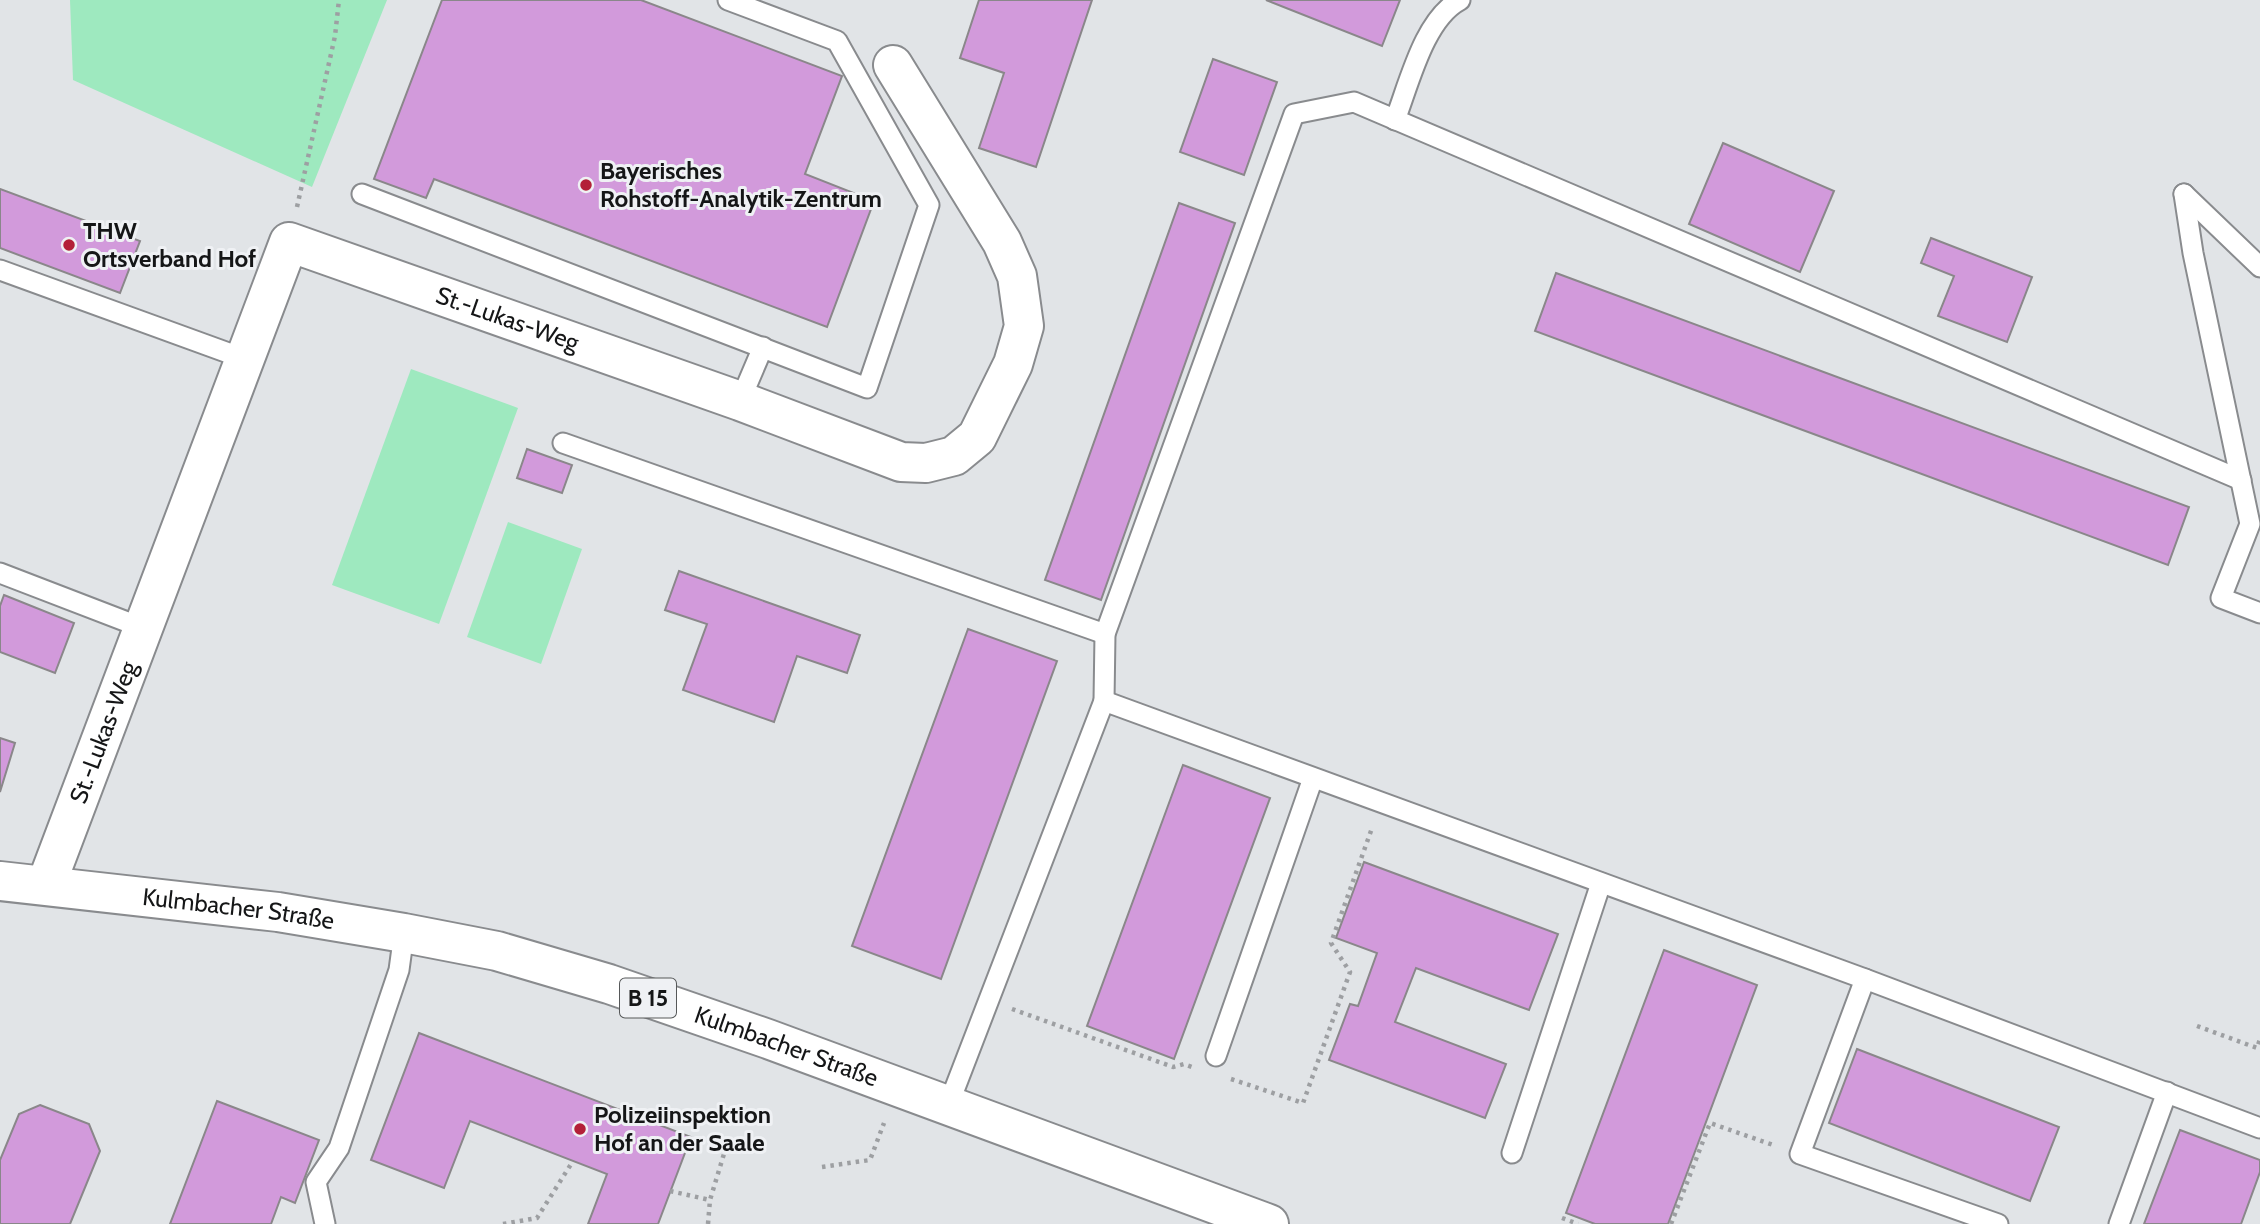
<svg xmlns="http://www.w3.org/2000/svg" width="2260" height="1224" viewBox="0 0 2260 1224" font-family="Cabin,sans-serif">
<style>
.green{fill:#9ee9bf}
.building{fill:#d29adb;stroke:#8a878a;stroke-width:2}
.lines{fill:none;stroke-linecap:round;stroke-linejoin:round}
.service-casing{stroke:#898b8e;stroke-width:23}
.minor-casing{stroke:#898b8e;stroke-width:42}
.primary-casing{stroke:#898b8e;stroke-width:42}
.path{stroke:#9d9fa2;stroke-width:4.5;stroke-dasharray:3.5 5;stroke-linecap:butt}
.service{stroke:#fff;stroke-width:19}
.minor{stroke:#fff;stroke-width:38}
.primary{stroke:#fff;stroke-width:38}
.poi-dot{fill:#b32038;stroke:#eff1f4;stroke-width:2.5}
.labels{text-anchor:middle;stroke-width:6;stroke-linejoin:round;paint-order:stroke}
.shield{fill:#eff1f4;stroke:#565859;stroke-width:2}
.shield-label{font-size:23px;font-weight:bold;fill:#151617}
.poi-label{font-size:24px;font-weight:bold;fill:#151617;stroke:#eff1f4;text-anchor:start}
.street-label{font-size:24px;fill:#151617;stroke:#eff1f4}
</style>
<rect width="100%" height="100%" fill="#e1e4e7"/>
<g class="green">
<path d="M 70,0 L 387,0 L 312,187 L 73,80 Z"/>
<path d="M 411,369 L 518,408 L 439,624 L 332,585 Z"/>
<path d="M 508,522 L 582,549 L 541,664 L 467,637 Z"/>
</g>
<g class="building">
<path d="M 442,0 L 641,0 L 842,76 L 805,174 L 874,201 L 827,327 L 434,179 L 426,198 L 374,179 Z"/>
<path d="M 979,0 L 1092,0 L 1036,167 L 979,148 L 1004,73 L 960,58 Z"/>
<path d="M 1266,0 L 1400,0 L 1382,46 Z"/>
<path d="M 1213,59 L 1277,82 L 1244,175 L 1180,152 Z"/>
<path d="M 1723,143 L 1834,191 L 1800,272 L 1689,224 Z"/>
<path d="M 0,189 L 140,241 L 120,293 L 0,248 Z"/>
<path d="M 1179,203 L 1235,223 L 1101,600 L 1045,580 Z"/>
<path d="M 1931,238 L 2032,277 L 2007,342 L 1938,316 L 1954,276 L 1921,263 Z"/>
<path d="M 1556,273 L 2189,507 L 2168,565 L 1535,331 Z"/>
<path d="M 527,449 L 572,465 L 562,493 L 517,478 Z"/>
<path d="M 679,571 L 860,635 L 847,673 L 797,656 L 774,722 L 683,690 L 707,624 L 665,610 Z"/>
<path d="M 4,595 L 74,623 L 55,673 L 0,652 L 0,606 Z"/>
<path d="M 968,629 L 1057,661 L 941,979 L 852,946 Z"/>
<path d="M 0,738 L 15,743 L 0,792 Z"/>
<path d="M 1183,765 L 1270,798 L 1174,1059 L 1087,1026 Z"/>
<path d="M 1364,862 L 1558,934 L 1529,1010 L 1416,968 L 1395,1022 L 1506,1064 L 1485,1118 L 1329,1060 L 1350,1004 L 1358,1006 L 1377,953 L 1336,938 Z"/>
<path d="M 1664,950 L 1757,985 L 1668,1224 L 1595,1224 L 1566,1213 Z"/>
<path d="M 419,1033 L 691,1137 L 658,1224 L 588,1224 L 607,1174 L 470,1121 L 444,1188 L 371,1160 Z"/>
<path d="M 1857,1049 L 2059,1127 L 2030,1201 L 1829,1123 Z"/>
<path d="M 217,1101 L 319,1140 L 295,1203 L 281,1197 L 271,1224 L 170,1224 Z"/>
<path d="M 40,1105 L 89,1124 L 100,1151 L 70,1224 L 0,1224 L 0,1160 L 19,1114 Z"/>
<path d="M 2180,1130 L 2260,1160 L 2260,1172 L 2241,1224 L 2144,1224 Z"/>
</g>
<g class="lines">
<g class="service-casing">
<g id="service">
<path d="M 1395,120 C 1409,84 1424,19 1460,0"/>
<path d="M 362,194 L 867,388 L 929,205 L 837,41 L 728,0"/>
<path d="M 2184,194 L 2193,253 L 2250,524 L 2221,598 L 2260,613"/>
<path d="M 2184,194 L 2260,267"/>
<path d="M 0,270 L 245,359"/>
<path d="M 740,401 L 763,347"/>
<path d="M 563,443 L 1105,634"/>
<path d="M 0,573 L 143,628"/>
<path d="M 1104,701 L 1105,634 L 1294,114 L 1354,102 L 2241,480"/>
<path d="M 1865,979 L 1800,1154 L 1998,1224"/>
<path d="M 1216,1056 L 1313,778"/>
<path d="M 948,1106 L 1104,701 L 1865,979 L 2260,1128"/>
<path d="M 1512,1153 L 1601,883"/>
<path d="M 325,1224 L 316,1182 L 339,1148 L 399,970 L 404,933"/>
<path d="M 2119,1224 L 2167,1092"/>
</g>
</g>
<g class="minor-casing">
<g id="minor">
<path id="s1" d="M 46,885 L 289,242 L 740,401 L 901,462 L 926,463 L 954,456 L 977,437 L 1013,364 L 1024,326 L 1017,276 L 1002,242 L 893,65"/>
</g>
</g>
<g class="primary-casing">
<g id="primary">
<path id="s2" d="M 0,881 L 278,912 L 404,933 L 497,951 L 609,984 L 768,1039 L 1269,1224"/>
</g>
</g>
<g class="path">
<path d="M 297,207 L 335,36 L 339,0"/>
<path d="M 1012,1009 L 1173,1067 L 1184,1064 L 1192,1067"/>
<path d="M 2197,1026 L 2257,1048 L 2260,1039"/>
<path d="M 1231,1079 L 1303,1103 L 1350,972 L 1331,943 L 1372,828"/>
<path d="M 822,1167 L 870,1160 L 884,1123"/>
<path d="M 670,1191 L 710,1200"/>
<path d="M 1562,1218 L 1578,1224"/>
<path d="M 503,1224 L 537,1218 L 573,1161"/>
<path d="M 708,1224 L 710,1200 L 730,1134"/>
<path d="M 1671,1224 L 1710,1123 L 1776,1146"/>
</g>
<use href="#service" class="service"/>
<use href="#minor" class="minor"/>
<use href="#primary" class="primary"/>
</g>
<g class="poi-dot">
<circle cx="586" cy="185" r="7"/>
<circle cx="69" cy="245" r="7"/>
<circle cx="580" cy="1129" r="7"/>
</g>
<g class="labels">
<rect class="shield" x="620" y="978.5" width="56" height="39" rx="5"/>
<g class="shield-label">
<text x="648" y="1006">B 15</text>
</g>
<g class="poi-label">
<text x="600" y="179">Bayerisches<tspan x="600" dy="28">Rohstoff-Analytik-Zentrum</tspan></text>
<text x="83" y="239">THW<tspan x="83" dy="28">Ortsverband Hof</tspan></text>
<text x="594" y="1123">Polizeiinspektion<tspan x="594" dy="28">Hof an der Saale</tspan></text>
</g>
<g class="street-label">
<text dy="8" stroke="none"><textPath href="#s1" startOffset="919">St.-Lukas-Weg</textPath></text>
<text dy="8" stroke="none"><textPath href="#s1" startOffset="163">St.-Lukas-Weg</textPath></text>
<text dy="8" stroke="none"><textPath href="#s2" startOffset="240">Kulmbacher Straße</textPath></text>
<text dy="8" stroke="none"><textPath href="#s2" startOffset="807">Kulmbacher Straße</textPath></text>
</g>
</g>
</svg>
